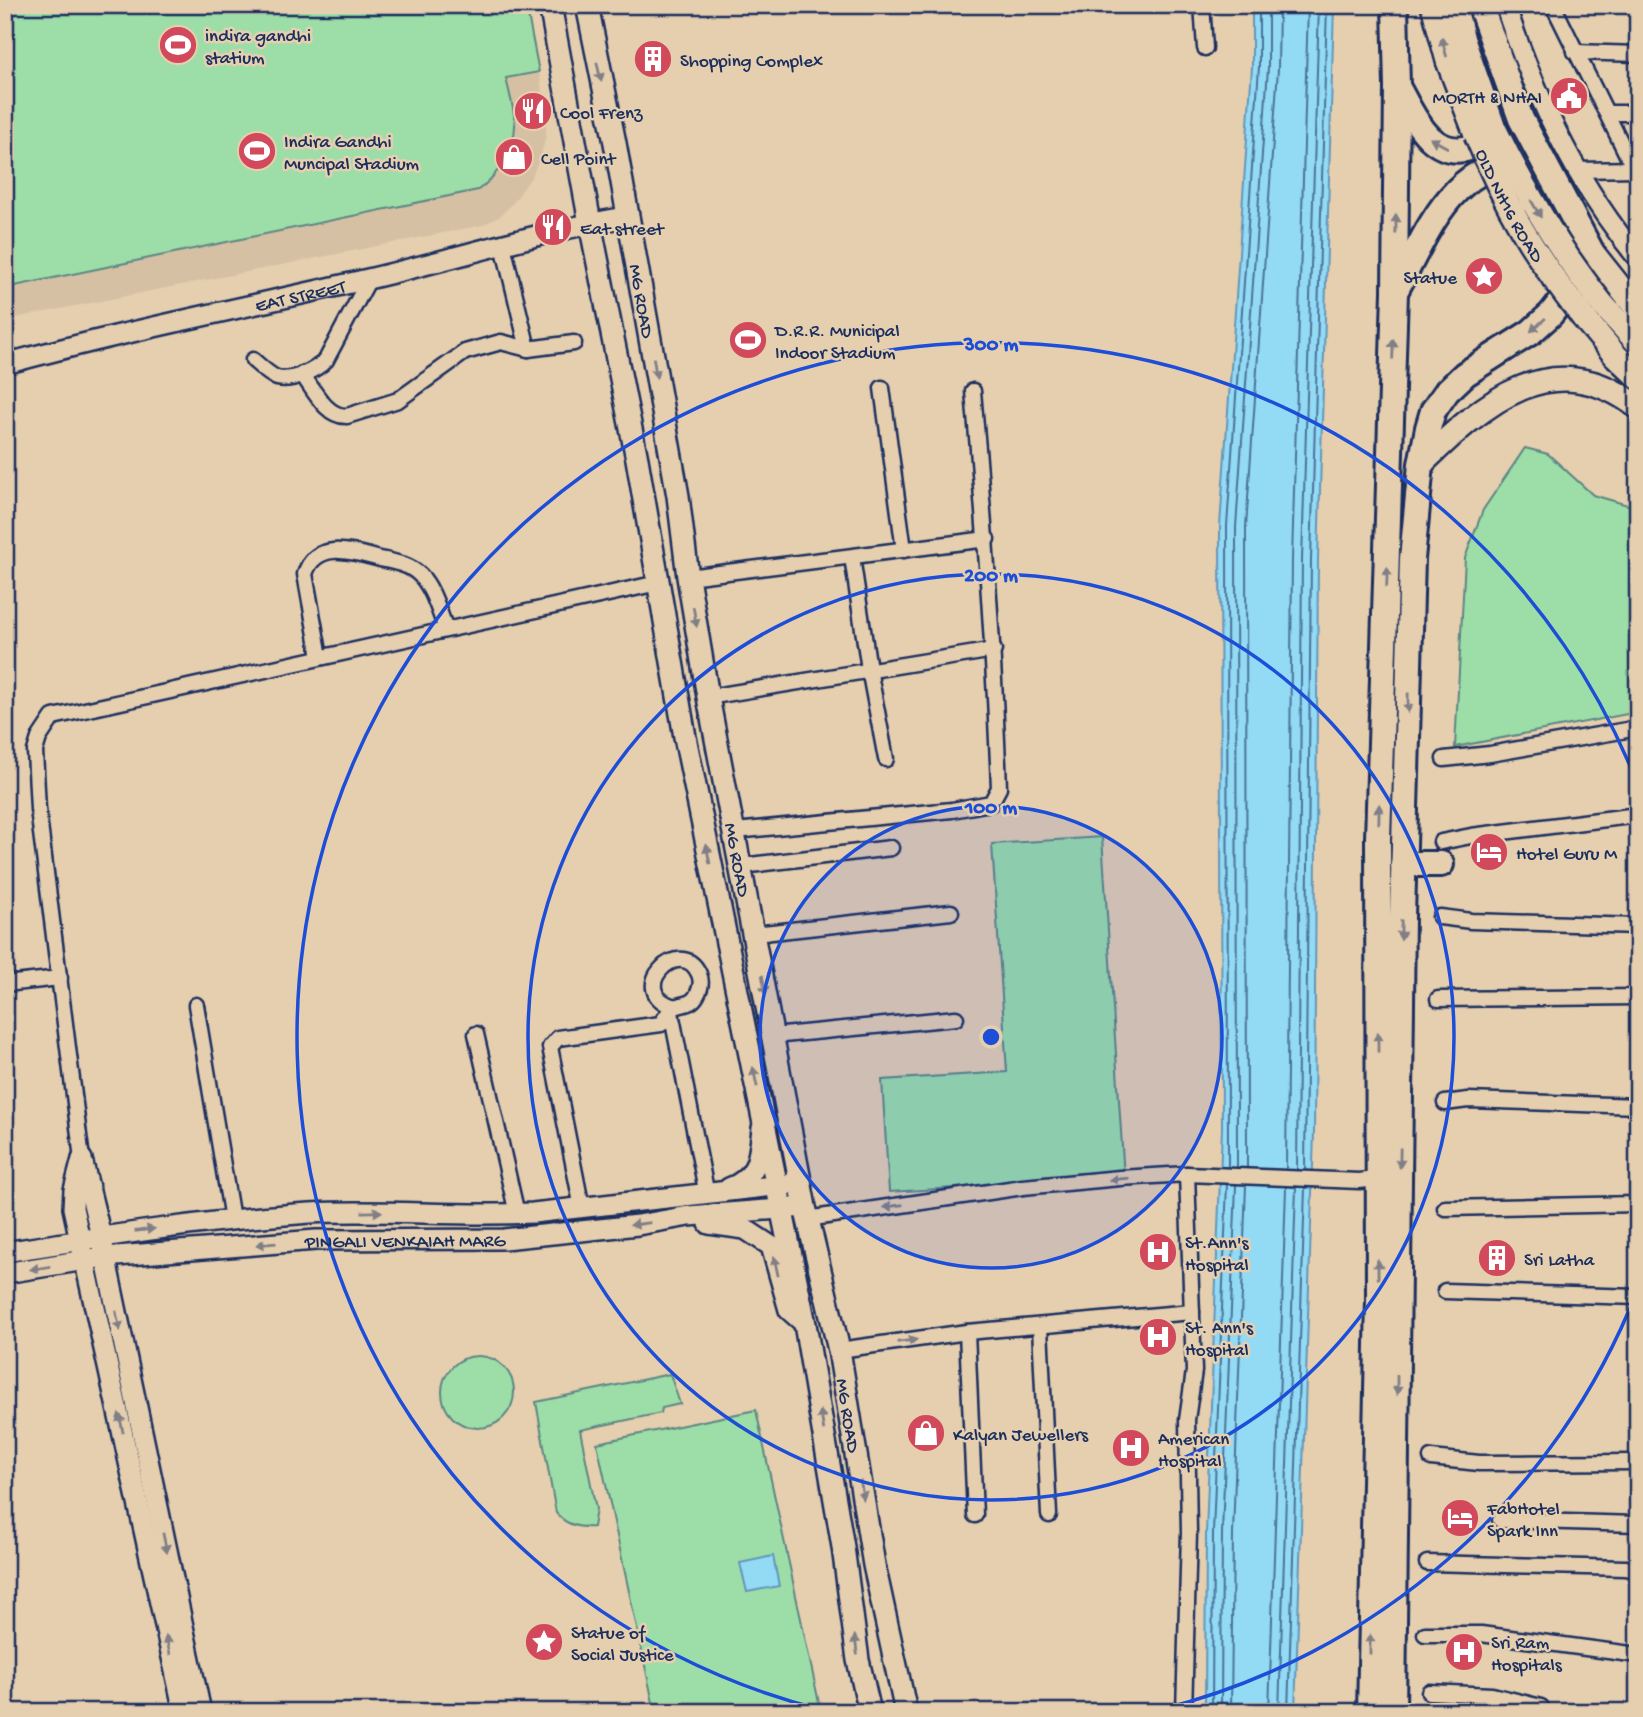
<svg xmlns="http://www.w3.org/2000/svg" width="1643" height="1717" viewBox="0 0 1643 1717" font-family="'Gochi Hand',sans-serif">
<style>
.built{fill:#d6c0a3}
.green{fill:#9ddea8;stroke:#5c8683;stroke-width:2}
.water{fill:#93daf5;stroke:#6396b9;stroke-width:2}
.lines{fill:none;stroke-linecap:round;stroke-linejoin:round}
.shore{stroke:#4b739a;stroke-width:2}
.minor-casing{stroke:#1b2f5e;stroke-width:19}
.tertiary-casing{stroke:#1b2f5e;stroke-width:24}
.secondary-casing{stroke:#1b2f5e;stroke-width:26}
.primary-casing{stroke:#1b2f5e;stroke-width:28}
.trunk-casing{stroke:#1b2f5e;stroke-width:30}
.minor{stroke:#e6cfaf;stroke-width:14}
.tertiary{stroke:#e6cfaf;stroke-width:19}
.secondary{stroke:#e6cfaf;stroke-width:21}
.primary{stroke:#e6cfaf;stroke-width:23}
.trunk{stroke:#e6cfaf;stroke-width:24}
.primary-bridge-casing{stroke:#1b2f5e;stroke-width:28;stroke-linecap:butt}
.primary-bridge{stroke:#e6cfaf;stroke-width:23}
.oneway{fill:#807f86}
.ring{fill:none;stroke:#1d4ed8;stroke-width:3.5}
.labels{text-anchor:middle;stroke-width:5;stroke-linejoin:round;paint-order:stroke}
.poi-label{font-size:19px;fill:#1b2f5e;stroke:#e6cfaf;text-anchor:start}
.street-label{font-size:19px;fill:#1b2f5e;stroke:#e6cfaf}
.centre{fill:#1d4ed8;stroke:#e6cfaf;stroke-width:3.5}
.ring-label{font-size:21px;text-anchor:middle;font-weight:bold;fill:#1d4ed8;stroke:#e6cfaf;stroke-width:5;stroke-linejoin:round;paint-order:stroke}
</style>
<rect width="100%" height="100%" fill="#e6cfaf"/>
<filter id="ink" filterUnits="userSpaceOnUse"><feTurbulence type="fractalNoise" baseFrequency=".0143" numOctaves="2"/><feDisplacementMap in="SourceGraphic" scale="14" xChannelSelector="R" yChannelSelector="G"/><feConvolveMatrix kernelMatrix="1 2 1 2 8 2 1 2 1" color-interpolation-filters="sRGB"/></filter>
<g filter="url(#ink)">
<path class="built" d="M 539,72 L 546,115 L 546,136 L 541,155 L 532,176 L 513,203 L 499,217 L 483,225 L 5,320 L 5,288 L 478,190 L 488,183 L 504,160 L 515,124 L 506,78 Z"/>
<g class="green">
<path d="M 5,5 L 526,5 L 539,72 L 506,78 C 509,92 514,108 515,123 C 516,147 498,176 478,190 L 5,288 Z"/>
<path d="M 1525,448 L 1548,454 L 1593,495 L 1638,508 L 1638,712 L 1455,747 L 1465,558 L 1483,510 Z"/>
<path d="M 1102,837 L 1124,1178 L 889,1192 L 882,1080 L 1007,1072 L 992,844 Z"/>
<circle cx="478" cy="1392" r="36"/>
<path d="M 670,1374 L 680,1404 L 662,1408 L 661,1413 L 580,1430 L 596,1509 L 593,1527 C 579,1528 565,1524 556,1513 L 536,1402 Z"/>
<path d="M 756,1410 L 821,1712 L 655,1712 L 597,1443 Z"/>
</g>
<g class="water">
<path d="M 1252,5 L 1334,5 L 1318,560 L 1314,1133 L 1295,1712 L 1205,1712 L 1206,1533 L 1222,1128 L 1220,526 L 1252,67 Z"/>
<path d="M 773,1556 L 779,1586 L 747,1592 L 740,1563 Z"/>
</g>
<g class="lines">
<g class="shore">
<path d="M 1228,1167 L 1227,526 L 1259,67 L 1259,5"/>
<path d="M 1237,1167 L 1236,527 L 1268,68 L 1268,5"/>
<path d="M 1247,1168 L 1246,527 L 1278,69 L 1279,5"/>
<path d="M 1286,1169 L 1292,560 L 1308,5"/>
<path d="M 1297,1170 L 1302,560 L 1319,5"/>
<path d="M 1305,1170 L 1311,560 L 1327,5"/>
<path d="M 1212,1712 L 1213,1533 L 1227,1184"/>
<path d="M 1221,1712 L 1222,1533 L 1236,1185"/>
<path d="M 1231,1712 L 1233,1533 L 1246,1185"/>
<path d="M 1269,1712 L 1286,1187"/>
<path d="M 1279,1712 L 1296,1187"/>
<path d="M 1288,1712 L 1305,1188"/>
</g>
<g class="minor-casing">
<g id="minor">
<path d="M 1202,5 L 1205,48"/>
<path d="M 1553,5 L 1634,169"/>
<path d="M 1575,52 L 1638,54"/>
<path d="M 1608,113 L 1638,113"/>
<path d="M 1576,170 L 1638,169"/>
<path d="M 503,245 L 528,349"/>
<path d="M 253,360 C 260,366 269,375 277,378 C 292,382 316,370 326,360 L 369,279"/>
<path d="M 302,374 C 314,390 326,417 347,416 L 398,400 L 465,352 L 501,342 L 528,349 L 574,343"/>
<path d="M 882,388 L 904,550"/>
<path d="M 852,557 L 869,669 L 886,759"/>
<path d="M 688,577 L 987,539"/>
<path d="M 320,657 L 305,574 C 316,539 353,552 380,559 C 394,562 409,564 420,575 C 433,588 439,612 446,629"/>
<path d="M 708,697 L 994,650"/>
<path d="M 1444,759 L 1490,754 L 1638,728"/>
<path d="M 735,831 L 952,810 L 991,803 L 999,788 C 994,655 985,524 973,391"/>
<path d="M 1441,842 L 1471,836 L 1638,815"/>
<path d="M 742,866 L 891,848"/>
<path d="M 1440,917 L 1471,921 L 1638,926"/>
<path d="M 754,934 L 951,912"/>
<path d="M 5,984 L 60,978"/>
<path d="M 1438,999 L 1638,997"/>
<path d="M 196,1005 L 232,1219"/>
<path d="M 671,1012 L 707,1195"/>
<path d="M 476,1034 L 517,1214"/>
<path d="M 773,1036 L 956,1018"/>
<path d="M 1445,1103 L 1468,1100 L 1638,1106"/>
<path d="M 82,1159 L 38,809 L 35,751 L 39,738 L 53,717 L 658,583"/>
<path d="M 582,1208 L 550,1047 L 558,1038 L 661,1024 C 664,1018 670,1010 675,1007 C 683,1003 691,1006 697,995 C 701,988 702,981 699,974 C 681,933 623,992 675,1007"/>
<path d="M 1445,1208 L 1638,1204"/>
<path d="M 807,1219 L 1023,1187 L 1120,1178 L 1187,1174 L 1359,1181 L 1377,1179"/>
<path d="M 1445,1291 L 1638,1297"/>
<path d="M 1040,1327 L 1049,1515"/>
<path d="M 967,1332 L 975,1515"/>
<path d="M 839,1350 L 967,1332 L 1192,1312"/>
<path d="M 1431,1458 L 1479,1463 L 1638,1462"/>
<path d="M 1500,1520 L 1638,1524"/>
<path d="M 1427,1563 L 1625,1568 L 1638,1570"/>
<path d="M 1425,1634 L 1481,1634 L 1638,1655"/>
<path d="M 1429,1692 L 1492,1695 L 1541,1707"/>
<path d="M 1184,1712 L 1189,1533 L 1187,1420 L 1194,1371 L 1187,1174"/>
</g>
</g>
<g class="tertiary-casing">
<g id="tertiary">
<path d="M 1505,5 C 1535,96 1576,184 1638,258"/>
<path id="s1" d="M 5,364 C 125,331 247,307 368,279 C 455,259 540,231 627,217"/>
<path d="M 82,1159 L 74,1190 L 73,1208 L 184,1712"/>
<path d="M 83,1163 L 101,1236 L 201,1712"/>
<path d="M 729,1188 C 759,1177 759,1156 762,1128"/>
<path d="M 709,1224 L 745,1229 L 771,1246 L 789,1310 L 805,1324"/>
<path d="M 5,1252 C 107,1236 208,1220 310,1213 C 385,1209 459,1217 533,1213 L 800,1183"/>
<path id="s2" d="M 5,1273 L 104,1257 L 316,1240 L 504,1239 L 638,1225 L 689,1216 L 805,1207"/>
</g>
</g>
<g class="secondary-casing">
<g id="secondary">
<path d="M 550,5 L 590,223 L 637,459 L 685,737 L 805,1324 L 843,1547 L 858,1660 L 870,1712"/>
<path id="s3" d="M 587,5 L 615,143 L 678,496 L 688,577 L 708,697 L 805,1207 L 839,1350 L 874,1565 L 906,1712"/>
</g>
</g>
<g class="primary-casing">
<g id="primary">
<path d="M 1433,5 L 1448,61 L 1476,134"/>
<path d="M 1454,5 L 1463,40 L 1493,126"/>
<path d="M 1591,251 L 1638,310"/>
<path d="M 1602,304 L 1638,343"/>
<path d="M 1583,317 L 1616,356 L 1638,377"/>
<path d="M 1421,464 C 1484,403 1552,342 1638,407"/>
</g>
</g>
<g class="trunk-casing">
<g id="trunk">
<path d="M 1398,88 C 1414,117 1431,161 1473,147 C 1481,144 1490,139 1498,135"/>
<path d="M 1397,288 C 1423,242 1449,168 1511,164"/>
<path d="M 1403,864 L 1441,864"/>
<path d="M 1370,1712 L 1379,1299 L 1378,839 L 1395,292 L 1397,87 L 1395,5"/>
<path d="M 1393,1712 L 1402,916 L 1412,559 L 1421,464 L 1428,428 L 1433,411 L 1447,391 L 1465,374 L 1531,332 L 1551,314 L 1586,269 L 1591,251 L 1521,119 L 1480,5"/>
</g>
</g>
<use href="#minor" class="minor"/>
<use href="#tertiary" class="tertiary"/>
<use href="#secondary" class="secondary"/>
<use href="#primary" class="primary"/>
<use href="#trunk" class="trunk"/>
<g class="primary-bridge-casing">
<g id="primary-bridge">
<path d="M 1493,126 C 1524,190 1558,249 1602,304"/>
<path id="s4" d="M 1476,134 C 1505,206 1535,257 1583,317"/>
</g>
</g>
<use href="#primary-bridge" class="primary-bridge"/>
</g>
<defs><path id="oneway-solid" d="M-6-.8H1V-3.2L6.5 0L1 3.2V.8H-6Z" transform="scale(1.75)"/></defs>
<g class="oneway">
<use href="#oneway-solid" transform="translate(1444 47) rotate(-105)"/>
<use href="#oneway-solid" transform="translate(599 72) rotate(77)"/>
<use href="#oneway-solid" transform="translate(1439 143) rotate(-151)"/>
<use href="#oneway-solid" transform="translate(1536 209) rotate(60)"/>
<use href="#oneway-solid" transform="translate(1396 224) rotate(-89)"/>
<use href="#oneway-solid" transform="translate(1538 325) rotate(138)"/>
<use href="#oneway-solid" transform="translate(1393 349) rotate(-88)"/>
<use href="#oneway-solid" transform="translate(655 368) rotate(81)"/>
<use href="#oneway-solid" transform="translate(1387 577) rotate(-88)"/>
<use href="#oneway-solid" transform="translate(695 617) rotate(80)"/>
<use href="#oneway-solid" transform="translate(1408 703) rotate(91)"/>
<use href="#oneway-solid" transform="translate(1379 814) rotate(-89)"/>
<use href="#oneway-solid" transform="translate(708 854) rotate(-101)"/>
<use href="#oneway-solid" transform="translate(1401 930) rotate(91)"/>
<use href="#oneway-solid" transform="translate(764 985) rotate(80)"/>
<use href="#oneway-solid" transform="translate(1378 1042) rotate(-90)"/>
<use href="#oneway-solid" transform="translate(755 1077) rotate(-102)"/>
<use href="#oneway-solid" transform="translate(1400 1158) rotate(91)"/>
<use href="#oneway-solid" transform="translate(1119 1179) rotate(175)"/>
<use href="#oneway-solid" transform="translate(893 1206) rotate(172)"/>
<use href="#oneway-solid" transform="translate(372 1212) rotate(-1)"/>
<use href="#oneway-solid" transform="translate(640 1224) rotate(172)"/>
<use href="#oneway-solid" transform="translate(145 1230) rotate(-7)"/>
<use href="#oneway-solid" transform="translate(266 1244) rotate(175)"/>
<use href="#oneway-solid" transform="translate(776 1266) rotate(-102)"/>
<use href="#oneway-solid" transform="translate(40 1268) rotate(171)"/>
<use href="#oneway-solid" transform="translate(1378 1269) rotate(-91)"/>
<use href="#oneway-solid" transform="translate(118 1321) rotate(78)"/>
<use href="#oneway-solid" transform="translate(907 1341) rotate(-8)"/>
<use href="#oneway-solid" transform="translate(1397 1385) rotate(90)"/>
<use href="#oneway-solid" transform="translate(822 1420) rotate(-100)"/>
<use href="#oneway-solid" transform="translate(121 1423) rotate(-102)"/>
<use href="#oneway-solid" transform="translate(862 1490) rotate(81)"/>
<use href="#oneway-solid" transform="translate(165 1543) rotate(78)"/>
<use href="#oneway-solid" transform="translate(1370 1644) rotate(-90)"/>
<use href="#oneway-solid" transform="translate(168 1645) rotate(-102)"/>
<use href="#oneway-solid" transform="translate(856 1645) rotate(-98)"/>
</g>
</g>
<circle cx="991" cy="1037" r="231" fill="#1d4ed8" fill-opacity=".12"/>
<g class="ring">
<circle cx="991" cy="1037" r="231"/>
<circle cx="991" cy="1037" r="463"/>
<path d="M1637 1291A694 694 0 0 1 1159 1710M823 1710A694 694 0 1 1 1637 783"/>
</g>
<defs>
<g id="stadium-disc" transform="scale(2.0125)"><circle r="9.5" fill="#d1495b" stroke="#e6cfaf"/><path d="M0-5a6.5 5 0 1 0 0 10a6.5 5 0 1 0 0-10ZM-3.5-1.8h7v3.6h-7Z" fill="#fff"/></g>
<g id="building-disc" transform="scale(2.0125)"><circle r="9.5" fill="#d1495b" stroke="#e6cfaf"/><path d="M-4-6H4V6H1V3H-1V6H-4ZM-2.5-4.3h1.7v1.8h-1.7ZM.8-4.3h1.7v1.8H.8ZM-2.5-1h1.7V.8h-1.7ZM.8-1h1.7V.8H.8Z" fill="#fff"/></g>
<g id="civic-disc" transform="scale(2.0125)"><circle r="9.5" fill="#d1495b" stroke="#e6cfaf"/><path d="M-.6-6.5H3V-4.5H.6V-3L4-1V1h2V6H-6V1h2V-1L-.6-3ZM-1.2 2.5V6h2.4V2.5Z" fill="#fff"/></g>
<g id="restaurant-disc" transform="scale(2.0125)"><circle r="9.5" fill="#d1495b" stroke="#e6cfaf"/><path d="M-5-6h1v4h1v-4h1v4h1v-4h1v5L-1.5 .5V6h-2V.5L-5-1ZM5-6V6H3V1.5H1.5Q1.5-4 5-6Z" fill="#fff"/></g>
<g id="shop-disc" transform="scale(2.0125)"><circle r="9.5" fill="#d1495b" stroke="#e6cfaf"/><path d="M-5-2.5h2.3a2.7 3.5 0 0 1 5.4 0H5L5.5 6h-11ZM-1.5-2.5h3a1.5 2.3 0 0 0-3 0Z" fill="#fff"/></g>
<g id="sight-disc" transform="scale(2.0125)"><circle r="9.5" fill="#d1495b" stroke="#e6cfaf"/><path d="M0-6L1.8-2.2L6-1.7L2.9 1.2L3.7 5.4L0 3.3L-3.7 5.4L-2.9 1.2L-6-1.7L-1.8-2.2Z" fill="#fff"/></g>
<g id="hotel-disc" transform="scale(2.0125)"><circle r="9.5" fill="#d1495b" stroke="#e6cfaf"/><path d="M-6-4.5h1.5V1H6V5H4.5V3h-9V5H-6ZM-4 0a1.8 1.8 0 1 1 3.6 0ZM.5 0V-2.5h3Q6-2.5 6 0Z" fill="#fff"/></g>
<g id="hospital-disc" transform="scale(2.0125)"><circle r="9.5" fill="#d1495b" stroke="#e6cfaf"/><path d="M-5-5h3v3.5h4V-5h3V5h-3V1.5h-4V5h-3Z" fill="#fff"/></g>
</defs>
<g fill-rule="evenodd">
<use href="#stadium-disc" x="178" y="45"/>
<use href="#building-disc" x="653" y="59"/>
<use href="#civic-disc" x="1569" y="96"/>
<use href="#restaurant-disc" x="533" y="111"/>
<use href="#stadium-disc" x="257" y="151"/>
<use href="#shop-disc" x="514" y="157"/>
<use href="#restaurant-disc" x="553" y="227"/>
<use href="#sight-disc" x="1484" y="276"/>
<use href="#stadium-disc" x="748" y="340"/>
<use href="#hotel-disc" x="1489" y="852"/>
<use href="#hospital-disc" x="1158" y="1252"/>
<use href="#building-disc" x="1497" y="1258"/>
<use href="#hospital-disc" x="1158" y="1337"/>
<use href="#shop-disc" x="926" y="1433"/>
<use href="#hospital-disc" x="1131" y="1448"/>
<use href="#hotel-disc" x="1460" y="1518"/>
<use href="#sight-disc" x="544" y="1642"/>
<use href="#hospital-disc" x="1464" y="1652"/>
</g>
<g class="labels">
<g class="poi-label">
<text x="205" y="41">indira gandhi<tspan x="205" dy="22">statium</tspan></text>
<text x="680" y="66">Shopping Complex</text>
<text x="1542" y="103" text-anchor="end">MORTH &amp; NHAI</text>
<text x="560" y="118">Cool Frenz</text>
<text x="284" y="147">Indira Gandhi<tspan x="284" dy="22">Muncipal Stadium</tspan></text>
<text x="541" y="164">Cell Point</text>
<text x="580" y="234">Eat street</text>
<text x="1457" y="283" text-anchor="end">Statue</text>
<text x="775" y="336">D.R.R. Municipal<tspan x="775" dy="22">Indoor Stadium</tspan></text>
<text x="1516" y="859">Hotel Guru M</text>
<text x="1185" y="1248">St.Ann's<tspan x="1185" dy="22">Hospital</tspan></text>
<text x="1524" y="1265">Sri Latha</text>
<text x="1185" y="1333">St. Ann's<tspan x="1185" dy="22">Hospital</tspan></text>
<text x="953" y="1440">Kalyan Jewellers</text>
<text x="1158" y="1444">American<tspan x="1158" dy="22">Hospital</tspan></text>
<text x="1487" y="1514">FabHotel<tspan x="1487" dy="22">Spark Inn</tspan></text>
<text x="571" y="1638">Statue of<tspan x="571" dy="22">Social Justice</tspan></text>
<text x="1491" y="1648">Sri Ram<tspan x="1491" dy="22">Hospitals</tspan></text>
</g>
<g class="street-label">
<text dy="7" stroke="none"><textPath href="#s4" startOffset="79">OLD NH16 ROAD</textPath></text>
<text dy="7" stroke="none"><textPath href="#s1" startOffset="303">EAT STREET</textPath></text>
<text dy="7" stroke="none"><textPath href="#s3" startOffset="301">MG ROAD</textPath></text>
<text dy="7" stroke="none"><textPath href="#s3" startOffset="868">MG ROAD</textPath></text>
<text dy="7" stroke="none"><textPath href="#s2" startOffset="402">PINGALI VENKAIAH MARG</textPath></text>
<text dy="7" stroke="none"><textPath href="#s3" startOffset="1435">MG ROAD</textPath></text>
</g>
</g>
<circle cx="991" cy="1037" r="10" class="centre"/>
<g class="ring-label">
<text x="991" y="350">300 m</text>
<text x="991" y="581">200 m</text>
<text x="991" y="813">100 m</text>
</g>
<rect width="1643" height="1717" fill="none" stroke="#e6cfaf" stroke-width="28"/>
<rect x="14" y="14" width="1615" height="1689" fill="none" stroke="#1b2f5e" stroke-width="2.5" filter="url(#ink)"/>
</svg>
